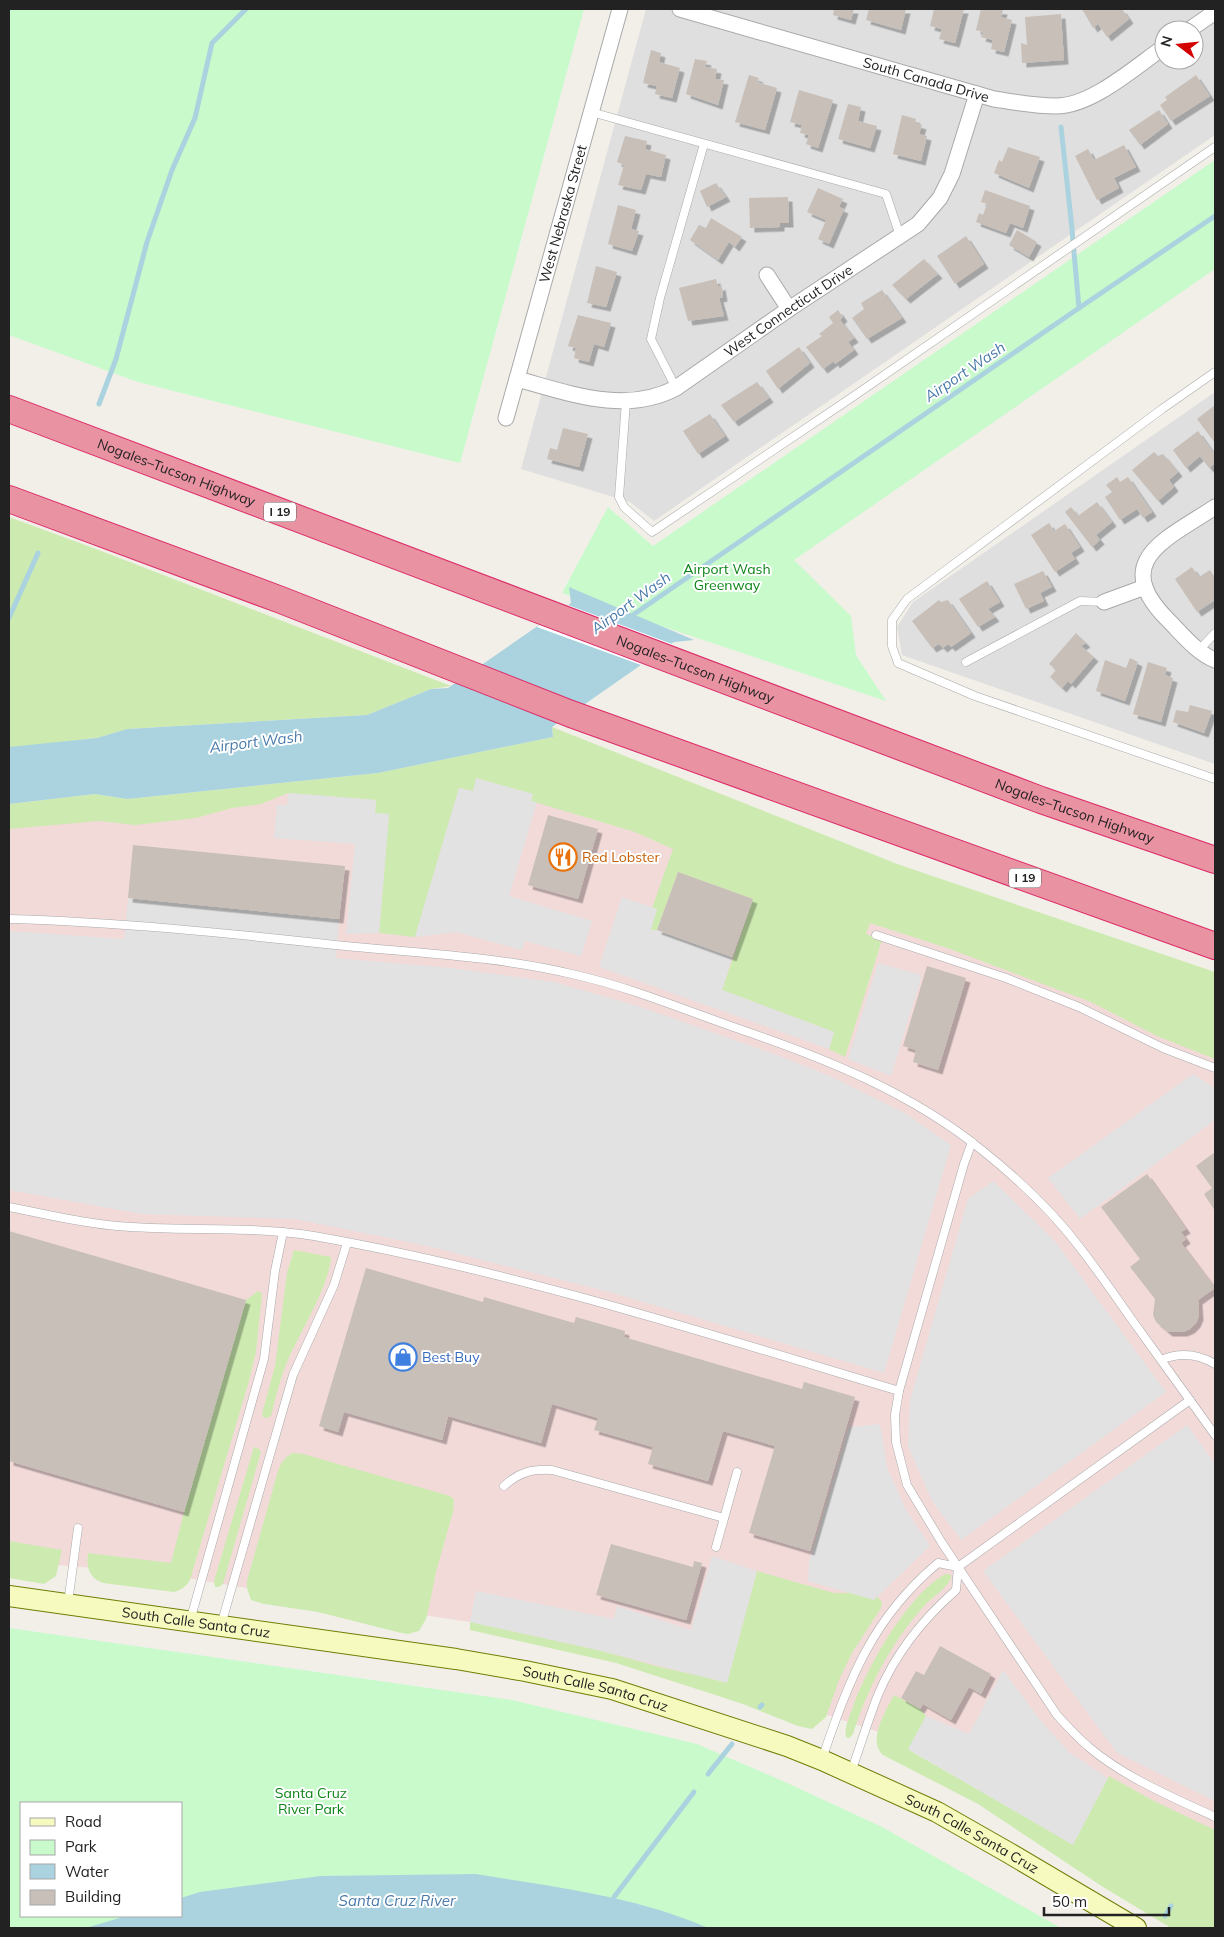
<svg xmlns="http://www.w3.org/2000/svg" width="1224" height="1937" viewBox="0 0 1224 1937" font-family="Mulish,sans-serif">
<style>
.residential{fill:#e0dfdf;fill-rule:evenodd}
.commercial{fill:#f2dad9}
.grass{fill:#cdebb0}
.park{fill:#c8facc;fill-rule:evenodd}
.parking{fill:#e2e2e2}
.water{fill:#aad3df}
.pier{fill:#fff}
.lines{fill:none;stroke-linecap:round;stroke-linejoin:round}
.stream{stroke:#aad3df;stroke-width:5}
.building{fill:#c7bfb8;filter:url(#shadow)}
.lane-casing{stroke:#a9a9a9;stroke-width:9}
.street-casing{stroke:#a9a9a9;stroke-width:17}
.secondary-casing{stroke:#707d05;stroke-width:22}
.highway-casing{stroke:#dc2a67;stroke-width:28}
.lane{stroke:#fff;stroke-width:8}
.street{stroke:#fff;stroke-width:15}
.secondary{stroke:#f7fabf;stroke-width:20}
.highway{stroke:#e892a2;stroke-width:26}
.labels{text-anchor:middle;stroke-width:4;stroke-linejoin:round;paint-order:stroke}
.shield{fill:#fff;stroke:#646464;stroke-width:1}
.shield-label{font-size:12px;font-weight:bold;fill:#222}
.street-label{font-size:14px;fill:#222;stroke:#fff}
.park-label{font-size:14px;fill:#0c8416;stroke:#fff}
.food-label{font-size:14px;fill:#c56008;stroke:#fff;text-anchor:start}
.shop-label{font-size:14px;fill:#366cbe;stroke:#fff;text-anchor:start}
.water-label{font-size:15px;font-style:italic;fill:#4a7aab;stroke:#fff}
</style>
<defs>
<filter id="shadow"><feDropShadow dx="4.5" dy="4.5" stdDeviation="0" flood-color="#0004"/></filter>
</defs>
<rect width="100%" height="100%" fill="#f2efe9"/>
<g class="residential">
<path d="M 646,9 L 1215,9 L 1215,135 L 654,521 L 630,502 L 521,469 ZM 1164,30 L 1194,30 L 1194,60 L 1164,60 Z"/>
<path d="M 1215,392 L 1215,764 L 902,655 L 897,627 L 913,602 Z"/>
</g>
<path class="commercial" d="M 481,759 L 1215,1019 L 1215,1927 L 885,1734 L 739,1686 L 470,1622 L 280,1594 L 164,1574 L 9,1561 L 9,825 L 299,786 Z"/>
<g class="grass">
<path d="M 9,517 L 96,549 L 451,686 L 431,689 L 367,715 L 127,729 L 97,738 L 9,748 Z"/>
<path d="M 552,727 L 900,865 L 1215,972 L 1215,1059 L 1157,1036 L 1091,1002 L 947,948 L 870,923 L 866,934 L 882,940 L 845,1057 L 829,1049 L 834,1032 L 722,990 L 753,899 L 678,872 L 657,930 L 650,930 L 657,909 L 652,908 L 673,849 L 635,832 L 531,801 L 533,794 L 477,779 L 473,791 L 459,788 L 415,937 L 379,933 L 389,815 L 375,813 L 376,800 L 288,793 L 261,804 L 232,808 L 196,818 L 135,825 L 99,821 L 9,829 L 9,804 L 95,794 L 127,799 L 378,773 L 553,737 Z"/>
<path d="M 294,1250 L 331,1257 C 329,1287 300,1332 288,1360 C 280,1378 276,1397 271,1416 L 267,1418 L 263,1417 L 262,1414 L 275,1366 L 287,1273 Z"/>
<path d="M 258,1291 L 262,1294 L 256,1352 L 249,1381 L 190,1580 C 186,1587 181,1590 174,1592 L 103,1583 C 89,1578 86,1567 88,1553 L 171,1563 L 184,1512 L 246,1300 Z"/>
<path d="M 254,1447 L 259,1449 L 261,1452 L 223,1584 L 219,1587 L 215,1587 L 214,1581 Z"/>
<path d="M 293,1453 L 303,1454 L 450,1496 L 454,1500 L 453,1512 L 436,1572 L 429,1607 L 426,1619 L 419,1631 L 408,1634 L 397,1632 L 318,1612 L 264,1604 L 251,1600 L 247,1588 L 247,1581 L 276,1478 C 279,1467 282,1458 293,1453 Z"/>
<path d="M 9,1541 L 62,1550 L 56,1576 L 44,1584 L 9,1578 Z"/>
<path d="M 757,1571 L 834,1593 L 874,1593 L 882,1602 L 881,1608 L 852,1653 L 839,1680 L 826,1717 L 812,1729 L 798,1726 L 740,1703 L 616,1663 L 470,1630 L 470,1622 L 598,1650 L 660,1667 L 727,1682 Z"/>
<path d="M 946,1574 L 951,1575 C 952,1585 931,1598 924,1606 C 891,1643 868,1687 853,1734 L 849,1738 L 846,1737 C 844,1727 850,1716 853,1707 C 866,1669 909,1592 946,1574 Z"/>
<path d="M 894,1695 L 920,1709 L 926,1716 L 909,1750 L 1073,1844 L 1109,1776 L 1154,1801 L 1215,1830 L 1215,1928 L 1171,1928 L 1103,1887 L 978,1804 L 883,1755 C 867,1741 886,1710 894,1695 Z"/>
</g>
<g class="park">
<path d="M 9,9 L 584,9 L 460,463 L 138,382 L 9,335 Z"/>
<path d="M 1215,160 L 1215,269 L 794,560 L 851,616 L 856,655 L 886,701 L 562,593 L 608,507 L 653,546 Z"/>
<path d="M 9,1628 L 512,1700 L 697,1744 L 785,1782 L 882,1827 L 1061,1928 L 9,1928 ZM 21,1803 L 181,1803 L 181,1916 L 21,1916 Z"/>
</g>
<g class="parking">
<path d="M 476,778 L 533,794 L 531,801 L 537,802 L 509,896 L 592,921 L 581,956 L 525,941 L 522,950 L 456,932 L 415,937 L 459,788 L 473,791 Z"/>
<path d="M 288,793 L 376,800 L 375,813 L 389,814 L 379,933 L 346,934 L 355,844 L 274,838 L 277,805 L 287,805 Z"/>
<path d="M 622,897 L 657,909 L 651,930 L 657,930 L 732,957 L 722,990 L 834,1032 L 829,1049 L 599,967 Z"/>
<path d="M 128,898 L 339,919 L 336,958 L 451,968 L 554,982 L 641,1007 L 777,1055 L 830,1076 L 905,1113 L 951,1145 L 884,1373 L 613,1293 L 423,1245 L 295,1219 L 142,1214 L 9,1190 L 9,931 L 124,939 Z"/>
<path d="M 878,963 L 922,975 L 891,1076 L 848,1059 Z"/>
<path d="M 1193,1074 L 1215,1088 L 1215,1120 L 1080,1219 L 1048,1178 Z"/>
<path d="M 993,1181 L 1054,1240 L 1166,1392 L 961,1540 L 932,1501 L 908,1446 L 910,1400 L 968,1199 Z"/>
<path d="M 880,1424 L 887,1467 L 906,1510 L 930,1546 L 874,1600 L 808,1581 L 809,1562 L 849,1427 Z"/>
<path d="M 1187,1425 L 1215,1464 L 1215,1801 L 1117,1753 L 983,1571 Z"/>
<path d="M 712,1556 L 757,1571 L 727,1683 L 598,1650 L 470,1622 L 476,1591 L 614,1619 L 617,1606 L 691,1630 Z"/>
<path d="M 1003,1670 L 1041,1721 L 1070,1753 L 1108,1778 L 1073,1845 L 908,1749 L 926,1716 L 969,1734 Z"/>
</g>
<g class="water">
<path d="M 569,587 L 694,640 L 674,642 L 552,727 L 553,737 L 378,773 L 127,799 L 95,794 L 9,804 L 9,747 L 97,738 L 127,729 L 367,715 L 431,689 L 448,688 L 571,603 Z"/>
<path d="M 476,1874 C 554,1887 636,1896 708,1928 L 86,1928 L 126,1916 L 181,1916 L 181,1898 L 200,1892 L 321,1876 Z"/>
</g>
<path class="pier" d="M 568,605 L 672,644 L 641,665 L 537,627 Z"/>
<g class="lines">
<g class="stream">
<path d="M 1061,127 L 1071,219 L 1079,308"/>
<path d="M 99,404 L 116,359 L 147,242 L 172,170 L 195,118 L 212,43 L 246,9"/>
<path d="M 630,617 L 1079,308 L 1215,216"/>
<path d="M 9,618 L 38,553"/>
<path d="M 760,1707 L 762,1705"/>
<path d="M 708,1774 L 732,1744"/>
<path d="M 614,1897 L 694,1792"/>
<path d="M 1165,1916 L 1171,1906"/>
</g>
</g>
<g class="building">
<path d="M 834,9 L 854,9 L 851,20 L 833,15 Z"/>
<path d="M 869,9 L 906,9 L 901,30 L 866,20 Z"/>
<path d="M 934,9 L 964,9 L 955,43 L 939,39 L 942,29 L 930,26 Z"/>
<path d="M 981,9 L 1003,10 L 1001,17 L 1012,20 L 1004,52 L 991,49 L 993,40 L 981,37 L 983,32 L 976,30 Z"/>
<path d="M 1082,9 L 1122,9 L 1129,19 L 1107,37 L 1098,24 L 1093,28 Z"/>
<path d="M 1061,14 L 1064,60 L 1022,63 L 1021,43 L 1027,45 L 1025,17 Z"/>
<path d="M 651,50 L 661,53 L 659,62 L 680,68 L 672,98 L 655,94 L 657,86 L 643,83 Z"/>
<path d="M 695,59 L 707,61 L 705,67 L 717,69 L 715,79 L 724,80 L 718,105 L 686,94 Z"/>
<path d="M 749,75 L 759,78 L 757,82 L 777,88 L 765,130 L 735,122 Z"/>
<path d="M 1196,75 L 1210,96 L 1171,121 L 1160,105 L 1167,100 L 1165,97 Z"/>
<path d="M 799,90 L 833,100 L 818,148 L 806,144 L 809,135 L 800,133 L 802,125 L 790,122 Z"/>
<path d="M 848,104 L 861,107 L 858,121 L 877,126 L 870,148 L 838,139 Z"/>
<path d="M 1159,110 L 1168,124 L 1140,145 L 1129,130 Z"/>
<path d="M 902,115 L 916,119 L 915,123 L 922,125 L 919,134 L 927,136 L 921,161 L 893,154 Z"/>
<path d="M 625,136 L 647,141 L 645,149 L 666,155 L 661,177 L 646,174 L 641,190 L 618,185 L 624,165 L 617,162 Z"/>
<path d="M 1124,145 L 1136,167 L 1114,178 L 1119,188 L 1097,200 L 1075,156 L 1088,149 L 1094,160 Z"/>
<path d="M 1008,147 L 1040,157 L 1029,188 L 994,173 L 999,160 L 1002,162 Z"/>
<path d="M 716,183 L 726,197 L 707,207 L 700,191 Z"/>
<path d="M 818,188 L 843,199 L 839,207 L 844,209 L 829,244 L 818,239 L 826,220 L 807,212 Z"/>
<path d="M 985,190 L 1030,206 L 1023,228 L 1010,223 L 1006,233 L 976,222 L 979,213 L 983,215 L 987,204 L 981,202 Z"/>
<path d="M 788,197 L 789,223 L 780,223 L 780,227 L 750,228 L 749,198 Z"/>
<path d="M 618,205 L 636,210 L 631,229 L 639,231 L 632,251 L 608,244 Z"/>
<path d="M 711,218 L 742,237 L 735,247 L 729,242 L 718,260 L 690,240 L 699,225 L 706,228 Z"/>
<path d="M 1017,230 L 1037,242 L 1029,257 L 1009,245 Z"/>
<path d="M 966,236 L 984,264 L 955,284 L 937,256 Z"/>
<path d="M 924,259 L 938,274 L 906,299 L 892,285 Z"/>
<path d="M 596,266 L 617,272 L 606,307 L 587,303 Z"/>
<path d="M 716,279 L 718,287 L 721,285 L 723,297 L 719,298 L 724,316 L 688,321 L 679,288 Z"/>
<path d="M 882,290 L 902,318 L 867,339 L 852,318 L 864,309 L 861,303 Z"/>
<path d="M 838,310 L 843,317 L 840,320 L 854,338 L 848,342 L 854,350 L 835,364 L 834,361 L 823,369 L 806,347 L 822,336 L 819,334 L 833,323 L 829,317 Z"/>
<path d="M 578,315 L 611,323 L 604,347 L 594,344 L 589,362 L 574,358 L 576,348 L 568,346 Z"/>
<path d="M 799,347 L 810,363 L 778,389 L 766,371 Z"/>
<path d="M 757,382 L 769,398 L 734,422 L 721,405 Z"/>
<path d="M 1215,405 L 1215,443 L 1197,419 Z"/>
<path d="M 710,414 L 725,436 L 698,454 L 683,431 Z"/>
<path d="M 563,428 L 588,434 L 579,467 L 547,459 L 550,448 L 557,450 Z"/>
<path d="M 1198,431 L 1215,455 L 1215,463 L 1209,468 L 1200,456 L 1186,468 L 1173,450 Z"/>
<path d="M 1154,452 L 1158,456 L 1163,454 L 1178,472 L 1169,480 L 1174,487 L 1158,501 L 1132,470 Z"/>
<path d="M 1117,477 L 1120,482 L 1128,477 L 1152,512 L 1143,518 L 1137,509 L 1120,520 L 1105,497 L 1112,492 L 1106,485 Z"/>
<path d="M 1097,502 L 1112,522 L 1096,535 L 1100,540 L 1092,547 L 1065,512 L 1071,507 L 1078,516 Z"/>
<path d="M 1049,523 L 1054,531 L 1065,524 L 1080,547 L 1071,553 L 1075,559 L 1055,572 L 1031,535 Z"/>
<path d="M 1192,567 L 1199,577 L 1210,570 L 1215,578 L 1215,600 L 1197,612 L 1175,579 Z"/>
<path d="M 1043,571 L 1052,587 L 1040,593 L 1044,601 L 1026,609 L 1014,584 Z"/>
<path d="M 987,581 L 1000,602 L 988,609 L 995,617 L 978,627 L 959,599 Z"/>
<path d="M 939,600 L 941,602 L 948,600 L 971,633 L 951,647 L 948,644 L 943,648 L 939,644 L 932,648 L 912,621 Z"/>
<path d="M 1076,633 L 1086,643 L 1081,646 L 1094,657 L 1071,684 L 1068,681 L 1062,688 L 1050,677 L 1056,670 L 1049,664 Z"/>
<path d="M 1130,658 L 1138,662 L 1125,701 L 1096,691 L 1105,660 L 1126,668 Z"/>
<path d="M 1148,662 L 1167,668 L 1165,675 L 1173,678 L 1161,722 L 1133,714 Z"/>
<path d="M 1190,705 L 1212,711 L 1204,733 L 1173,722 L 1176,710 L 1188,712 Z"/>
<path d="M 548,815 L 598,829 L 578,899 L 528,885 Z"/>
<path d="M 133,845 L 345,866 L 339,919 L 128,898 Z"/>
<path d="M 678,872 L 753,899 L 732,957 L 657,930 Z"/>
<path d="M 927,966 L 966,978 L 938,1070 L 913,1062 L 916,1050 L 903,1046 Z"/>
<path d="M 1215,1152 L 1215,1211 L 1204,1194 L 1212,1188 L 1196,1166 Z"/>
<path d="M 1147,1174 L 1186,1229 L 1181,1232 L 1186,1239 L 1181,1243 L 1215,1288 L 1198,1300 L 1199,1316 L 1196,1323 L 1190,1329 L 1183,1332 L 1168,1332 L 1156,1322 L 1153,1315 L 1155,1299 L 1130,1267 L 1140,1259 L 1101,1207 Z"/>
<path d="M 9,1231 L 246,1300 L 184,1512 L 9,1461 Z"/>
<path d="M 366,1268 L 483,1302 L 484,1297 L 574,1323 L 576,1317 L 625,1331 L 624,1337 L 802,1389 L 804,1382 L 855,1397 L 810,1551 L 749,1533 L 775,1446 L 723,1431 L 708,1481 L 648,1464 L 653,1447 L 594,1430 L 598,1418 L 552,1404 L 541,1443 L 448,1416 L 442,1440 L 344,1412 L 338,1432 L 319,1426 Z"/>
<path d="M 611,1544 L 693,1567 L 694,1561 L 702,1563 L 686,1620 L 596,1595 Z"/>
<path d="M 940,1646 L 991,1674 L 981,1694 L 969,1687 L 951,1720 L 923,1704 L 920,1709 L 901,1698 L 916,1671 L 924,1675 Z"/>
</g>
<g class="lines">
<g class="lane-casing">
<g id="lane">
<path d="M 591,112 L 886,194 L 900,236"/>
<path d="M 1215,372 L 1162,409 L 907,599 L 892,620 L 892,646 L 898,663 L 975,696 L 1215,779"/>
<path d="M 676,388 L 651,339 L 660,298 L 704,144"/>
<path d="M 626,401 L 619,497 L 624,507 L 652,532 L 851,398 L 1215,147"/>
<path d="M 1199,650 L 1215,633"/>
<path d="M 966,662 L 1080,601 L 1104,602"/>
<path d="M 9,919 C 118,922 226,933 335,945 C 415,953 498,956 576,975 C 633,988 687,1011 742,1030 C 827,1059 912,1093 983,1151 C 1018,1179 1054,1213 1081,1249 C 1098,1271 1114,1294 1130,1317 C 1158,1356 1187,1396 1215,1435"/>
<path d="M 876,935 L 1006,978 L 1079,1007 L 1163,1048 L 1215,1068"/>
<path d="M 9,1207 C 45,1214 81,1223 117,1226 C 183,1232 247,1225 314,1236 C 513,1271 706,1333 899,1391 L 964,1164 L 972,1142"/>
<path d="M 1161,1360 C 1180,1352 1198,1354 1215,1364"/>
<path d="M 899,1391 L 895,1415 L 896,1442 L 907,1485 L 942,1543 L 1057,1715 C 1067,1726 1078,1738 1090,1748 C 1124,1777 1174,1798 1215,1817"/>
<path d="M 504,1486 C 519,1472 532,1469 552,1470 L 724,1518"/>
<path d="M 716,1547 L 737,1472"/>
<path d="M 68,1603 L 78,1528"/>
<path d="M 190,1621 L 264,1359 L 275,1271 L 283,1232"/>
<path d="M 221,1625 L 293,1375 L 334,1285 L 347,1243"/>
<path d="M 822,1759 C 849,1680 872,1618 938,1563 L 958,1567 L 1190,1400"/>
<path d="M 851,1772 C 860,1747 868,1720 878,1695 C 895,1654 923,1619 956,1590 L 958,1567"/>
</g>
</g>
<g class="street-casing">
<g id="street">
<path id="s1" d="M 680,9 L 994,99 C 1014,102 1035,106 1056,106 C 1092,106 1135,67 1164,47"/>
<path d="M 1189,30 L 1215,12"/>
<path d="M 767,275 L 789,309"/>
<path id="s2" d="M 517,379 C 569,393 625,415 676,388 L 789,309 L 918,224 L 940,198 L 952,174 L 977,94"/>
<path id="s3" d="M 506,418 L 620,9"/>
<path d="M 1215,507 C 1167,539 1108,561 1169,621 C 1182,634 1197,653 1215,660"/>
<path d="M 1104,602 L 1145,587"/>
</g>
</g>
<g class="secondary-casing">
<g id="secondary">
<path id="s4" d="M 9,1596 L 456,1659 L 525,1671 L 612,1689 L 787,1746 L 822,1760 L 937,1812 L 1009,1853 L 1136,1928"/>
</g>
</g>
<g class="highway-casing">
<g id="highway">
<path id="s5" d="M 9,409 L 1041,800 L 1215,860"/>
<path d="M 9,499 L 281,600 L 571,714 L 1215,946"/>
</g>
</g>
<use href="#lane" class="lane"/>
<use href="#street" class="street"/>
<use href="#secondary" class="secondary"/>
<use href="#highway" class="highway"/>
</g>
<defs>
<g id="restaurant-ring" transform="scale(1.4375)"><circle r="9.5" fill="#fff" stroke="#e8710a" stroke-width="1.5"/><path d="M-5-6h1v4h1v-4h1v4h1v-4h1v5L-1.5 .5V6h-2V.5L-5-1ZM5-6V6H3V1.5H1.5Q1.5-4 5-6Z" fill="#e8710a"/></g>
<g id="shop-ring" transform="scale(1.4375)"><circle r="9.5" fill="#fff" stroke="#3f7fe0" stroke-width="1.5"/><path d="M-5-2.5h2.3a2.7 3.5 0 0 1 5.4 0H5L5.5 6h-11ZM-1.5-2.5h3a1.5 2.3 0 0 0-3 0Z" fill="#3f7fe0"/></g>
</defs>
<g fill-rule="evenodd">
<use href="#restaurant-ring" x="563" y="857"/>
<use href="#shop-ring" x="403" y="1357"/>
</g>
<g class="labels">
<g class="shield">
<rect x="264" y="502.5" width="32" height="19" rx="4"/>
<rect x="1009" y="868.5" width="32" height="19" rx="4"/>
</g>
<g class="shield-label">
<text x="280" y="516">I 19</text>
<text x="1025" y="882">I 19</text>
</g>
<g class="street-label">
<text dy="5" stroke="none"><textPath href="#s1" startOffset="256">South Canada Drive</textPath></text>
<text dy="5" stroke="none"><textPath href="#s3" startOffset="212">West Nebraska Street</textPath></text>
<text dy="5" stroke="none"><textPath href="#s2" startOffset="300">West Connecticut Drive</textPath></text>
<text dy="5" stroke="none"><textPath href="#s5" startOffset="179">Nogales–Tucson Highway</textPath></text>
<text dy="5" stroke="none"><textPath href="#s5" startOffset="734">Nogales–Tucson Highway</textPath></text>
<text dy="5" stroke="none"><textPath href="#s5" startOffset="1139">Nogales–Tucson Highway</textPath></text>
<text dy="5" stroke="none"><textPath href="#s4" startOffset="189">South Calle Santa Cruz</textPath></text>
<text dy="5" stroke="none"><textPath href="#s4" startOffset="594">South Calle Santa Cruz</textPath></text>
<text dy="5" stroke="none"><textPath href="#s4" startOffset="999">South Calle Santa Cruz</textPath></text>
</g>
<g class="park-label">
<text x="727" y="574">Airport Wash<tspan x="727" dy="16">Greenway</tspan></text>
<text x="311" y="1798">Santa Cruz<tspan x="311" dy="16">River Park</tspan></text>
</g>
<g class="food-label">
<text x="582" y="862">Red Lobster</text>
</g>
<g class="shop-label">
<text x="422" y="1362">Best Buy</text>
</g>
<g class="water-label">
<text transform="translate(965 372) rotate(-34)" y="5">Airport Wash</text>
<text transform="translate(631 603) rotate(-36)" y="5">Airport Wash</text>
<text transform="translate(256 742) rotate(-7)" y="5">Airport Wash</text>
<text x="397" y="1906">Santa Cruz River</text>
</g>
</g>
<rect width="1224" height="1937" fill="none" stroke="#222222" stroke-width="20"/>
<rect x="20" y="1802" width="162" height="115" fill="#ffffff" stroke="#a7a7a7"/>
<rect x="30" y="1818" width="25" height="8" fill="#f7fabf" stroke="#a7a7a7"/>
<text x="65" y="1827" font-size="15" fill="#222222">Road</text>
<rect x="30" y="1840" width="25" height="15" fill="#c8facc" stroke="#a7a7a7"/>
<text x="65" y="1852" font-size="15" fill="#222222">Park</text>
<rect x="30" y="1864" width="25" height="15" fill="#aad3df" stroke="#a7a7a7"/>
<text x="65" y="1877" font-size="15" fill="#222222">Water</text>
<rect x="30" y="1890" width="25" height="15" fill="#c7bfb8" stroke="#a7a7a7"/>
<text x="65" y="1902" font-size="15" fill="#222222">Building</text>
<g transform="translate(1179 45) rotate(286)"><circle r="24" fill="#ffffff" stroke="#a7a7a7"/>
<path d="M0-4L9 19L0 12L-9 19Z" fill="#d40000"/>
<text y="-8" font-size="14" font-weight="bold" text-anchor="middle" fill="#222222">N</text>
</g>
<path d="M1044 1907v8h125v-8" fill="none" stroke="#222222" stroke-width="2.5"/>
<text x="1052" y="1907" font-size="15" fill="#222222" stroke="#ffffff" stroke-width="4" paint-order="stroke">50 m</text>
</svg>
